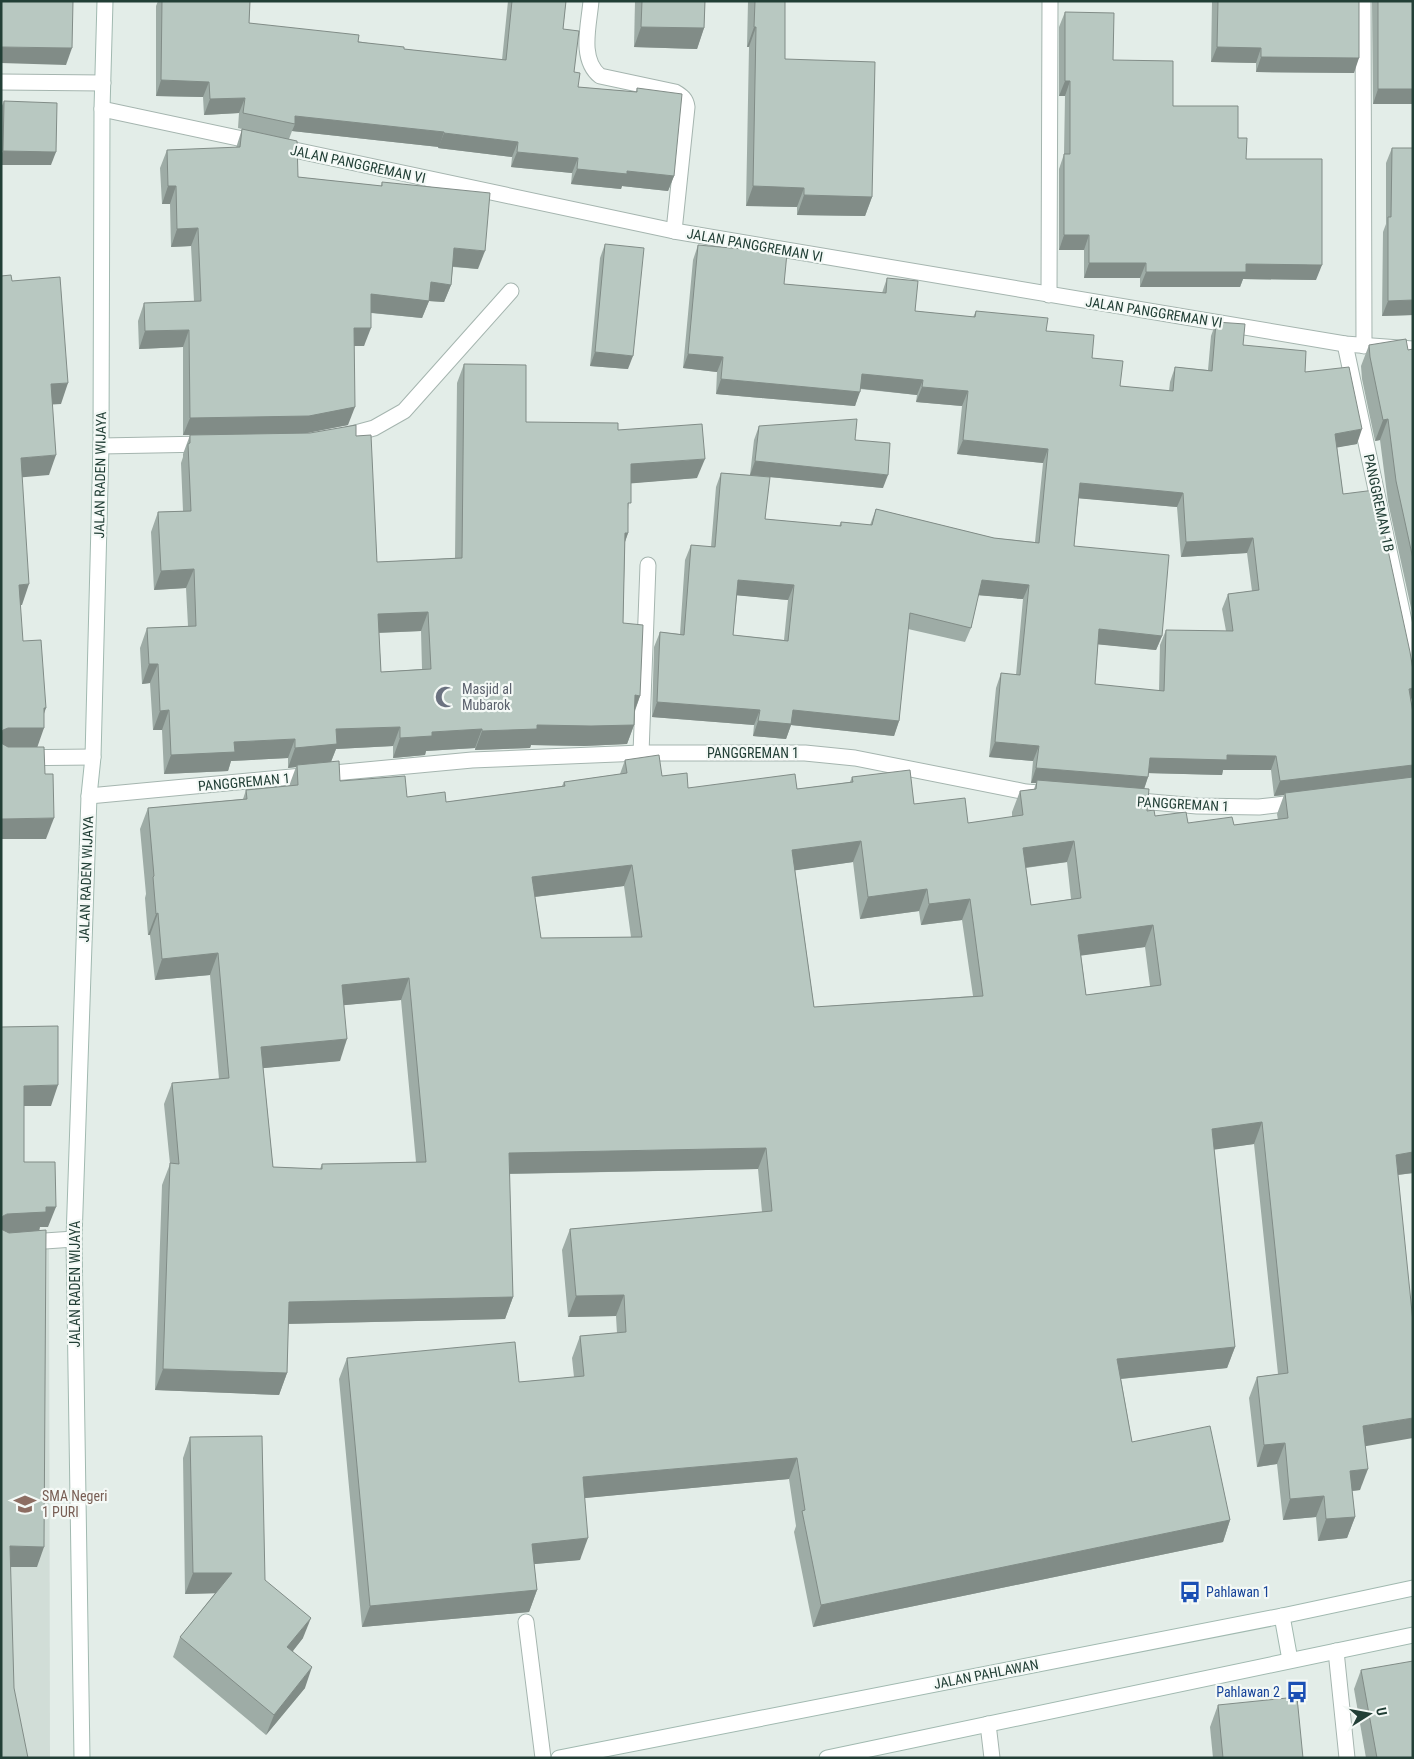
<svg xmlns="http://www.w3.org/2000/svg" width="1414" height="1759" viewBox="0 0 1414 1759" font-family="'Roboto Condensed',sans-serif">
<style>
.built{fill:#d1ddd7}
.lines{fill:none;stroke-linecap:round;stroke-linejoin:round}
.service-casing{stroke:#a5b5af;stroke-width:17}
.minor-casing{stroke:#a5b5af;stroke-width:17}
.secondary-casing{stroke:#a1b9b0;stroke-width:17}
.service{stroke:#fff;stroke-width:15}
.minor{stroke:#fff;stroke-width:15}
.secondary{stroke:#fff;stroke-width:15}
.wall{fill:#9eaca6;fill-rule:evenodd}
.shaded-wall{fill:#818c87}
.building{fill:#b8c8c1;stroke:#818c87;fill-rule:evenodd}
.labels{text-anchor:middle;stroke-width:4.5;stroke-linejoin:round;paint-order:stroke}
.street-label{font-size:14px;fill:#223f36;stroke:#f4f9f6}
.worship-label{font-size:14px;fill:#5b616d;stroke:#f4f9f6;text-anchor:start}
.education-label{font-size:14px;fill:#785e54;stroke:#f4f9f6;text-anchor:start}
.transit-label{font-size:14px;fill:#164399;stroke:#f4f9f6;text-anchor:start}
</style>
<rect width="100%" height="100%" fill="#e3ede8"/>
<path class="built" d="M 49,1246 L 50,1758 L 1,1758 L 1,1250 Z"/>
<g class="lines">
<g class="service-casing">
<g id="service">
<path d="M 337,438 L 374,428 L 404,411 L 511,291"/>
<path d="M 101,446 L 207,444"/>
<path d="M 526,1622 L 543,1758"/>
<path d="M 1336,1651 L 1347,1758"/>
<path d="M 988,1724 L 992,1758"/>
</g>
</g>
<g class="minor-casing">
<g id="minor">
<path d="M 591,1 C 589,25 579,59 600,76 L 675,92 C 682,96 686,99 687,107 L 674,231"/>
<path d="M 1363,1 L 1364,346"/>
<path d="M 1,82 L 103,83"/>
<path d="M 102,109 L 674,231 L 1345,344 L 1413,349"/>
<path d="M 1049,295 L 1050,1"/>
<path d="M 1345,344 L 1413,663"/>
<path d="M 641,753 L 648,565"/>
<path d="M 1,758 L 93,757"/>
<path d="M 89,796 L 472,760 L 641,753 L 805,753 L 855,758 L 1026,792 L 1039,793"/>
<path d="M 1129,800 L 1197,806 L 1259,807 L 1301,802"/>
<path d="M 1,1244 L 74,1239"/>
</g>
</g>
<g class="secondary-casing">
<g id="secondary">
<path d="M 1282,1616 L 1290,1660"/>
<path d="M 82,1758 L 74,1239 L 89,796 L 93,757 L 101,446 L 102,109 L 105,1"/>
<path d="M 559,1758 L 1282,1616 L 1413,1588"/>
<path d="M 827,1758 L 1413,1635"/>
</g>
</g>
<use href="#service" class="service"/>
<use href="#minor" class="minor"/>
<use href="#secondary" class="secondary"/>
</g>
<g class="wall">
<path d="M 158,1 L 250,1 L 249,23 L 404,49 L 502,60 L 508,1 L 566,1 L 563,29 L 578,87 L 636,92 L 637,88 L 674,176 L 668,191 L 622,186 L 621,189 L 571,184 L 572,173 L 511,167 L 512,157 L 438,148 L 439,147 L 292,131 L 289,139 L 298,177 L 381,186 L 382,182 L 478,269 L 453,267 L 451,285 L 444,302 L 429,301 L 422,318 L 371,313 L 364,346 L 354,346 L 348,425 L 306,433 L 356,436 L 377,562 L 455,558 L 457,383 L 464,364 L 526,422 L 618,430 L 697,478 L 631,483 L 628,510 L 628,533 L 625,542 L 623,623 L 640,696 L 635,711 L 634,725 L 627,744 L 584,746 L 531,745 L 530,748 L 475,750 L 475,748 L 426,751 L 425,755 L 393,758 L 393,746 L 336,749 L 331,762 L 340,781 L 407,797 L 446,802 L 562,786 L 564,782 L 620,774 L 625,760 L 688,788 L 797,789 L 850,782 L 852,777 L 914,804 L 968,823 L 1012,817 L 1012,812 L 1020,791 L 1034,789 L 1036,783 L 1031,783 L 1033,761 L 989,757 L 996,688 L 1001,673 L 1016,675 L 1023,599 L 978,595 L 971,628 L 965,642 L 908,629 L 899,721 L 894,736 L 791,725 L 786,739 L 753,736 L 754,725 L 652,717 L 654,647 L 660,632 L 680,634 L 685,560 L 691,545 L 711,547 L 716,487 L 721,473 L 750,475 L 754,440 L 759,426 L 855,440 L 883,488 L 769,477 L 765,519 L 839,526 L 841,522 L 870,525 L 876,509 L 994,538 L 1035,542 L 1043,463 L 957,454 L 962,406 L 916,402 L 917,395 L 860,389 L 855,406 L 716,394 L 717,372 L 683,368 L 693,260 L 698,245 L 784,284 L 882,293 L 887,278 L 915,311 L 973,317 L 976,311 L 1046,331 L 1092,358 L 1120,386 L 1169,391 L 1170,382 L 1175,367 L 1208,370 L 1211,336 L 1216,322 L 1243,345 L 1305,372 L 1357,444 L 1337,447 L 1343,494 L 1411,700 L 1413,1173 L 1398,1175 L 1360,1490 L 1352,1491 L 1355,1517 L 1347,1538 L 1318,1541 L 1316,1517 L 1283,1520 L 1277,1464 L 1257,1467 L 1249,1398 L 1257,1377 L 1278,1374 L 1254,1144 L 1214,1149 L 1235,1347 L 1227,1368 L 1121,1379 L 1132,1442 L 1230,1520 L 1223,1542 L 813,1627 L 794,1532 L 796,1526 L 789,1479 L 584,1498 L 580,1560 L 534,1564 L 537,1590 L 529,1612 L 362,1627 L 339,1379 L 347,1358 L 519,1382 L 574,1377 L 572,1358 L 580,1336 L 617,1333 L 616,1316 L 568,1317 L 562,1250 L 570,1229 L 762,1212 L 758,1169 L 509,1174 L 513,1297 L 505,1319 L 288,1324 L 287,1373 L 279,1395 L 155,1390 L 162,1185 L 170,1164 L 164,1104 L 172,1083 L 219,1079 L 210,975 L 155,980 L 150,935 L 148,935 L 145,898 L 146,894 L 140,829 L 148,808 L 243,799 L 246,790 L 289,786 L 296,767 L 288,768 L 288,758 L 231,761 L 228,771 L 164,774 L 162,730 L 153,730 L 150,683 L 142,684 L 140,648 L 147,628 L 188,626 L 186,588 L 154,590 L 151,532 L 158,512 L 183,511 L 181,463 L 183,457 L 183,454 L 190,435 L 183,435 L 183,347 L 139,349 L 138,321 L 144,303 L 194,301 L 191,246 L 171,247 L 170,204 L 162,204 L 160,168 L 167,150 L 236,148 L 242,129 L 238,128 L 239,113 L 204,115 L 203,97 L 156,96 L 156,6 ZM 1079,498 L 1177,507 L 1181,557 L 1247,553 L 1252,591 L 1228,594 L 1222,609 L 1226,631 L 1166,630 L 1160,645 L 1159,691 L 1095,684 L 1098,644 L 1156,650 L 1162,636 L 1074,546 ZM 737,595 L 788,600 L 784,640 L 733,635 ZM 421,631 L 422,669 L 381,672 L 379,633 ZM 1223,770 L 1271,770 L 1274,796 L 1284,795 L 1277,814 L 1278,820 L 1234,825 L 1188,823 L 1155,816 L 1147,811 L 1144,789 L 1148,777 L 1149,773 L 1222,775 ZM 853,862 L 860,919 L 919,911 L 921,925 L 962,920 L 973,996 L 814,1007 L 795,870 ZM 1067,862 L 1071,899 L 1031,905 L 1026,868 ZM 624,886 L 631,937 L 541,938 L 535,897 ZM 1145,947 L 1150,986 L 1086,995 L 1081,955 ZM 401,1000 L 416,1162 L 322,1164 L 320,1169 L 273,1167 L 263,1068 L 340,1061 L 344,1005 Z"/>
<path d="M 635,1 L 705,1 L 704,28 L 697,49 L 634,47 Z"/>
<path d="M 748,1 L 785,1 L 785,59 L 872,197 L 865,216 L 797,215 L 797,207 L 746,206 L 749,47 L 747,47 Z"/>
<path d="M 1212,1 L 1359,1 L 1354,73 L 1256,72 L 1256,63 L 1211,62 Z"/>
<path d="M 1372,1 L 1413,1 L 1413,315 L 1382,316 L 1383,232 L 1386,224 L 1386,163 L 1392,148 L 1412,148 L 1412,104 L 1373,104 Z"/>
<path d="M 1065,12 L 1113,60 L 1173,106 L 1238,138 L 1246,159 L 1316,280 L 1243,279 L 1240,287 L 1140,287 L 1140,278 L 1084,278 L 1084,250 L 1059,250 L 1059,169 L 1064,154 L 1065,96 L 1059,96 L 1059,27 Z"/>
<path d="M 4,101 L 51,165 L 1,165 L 1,108 Z"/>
<path d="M 605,244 L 628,369 L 590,366 L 600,258 Z"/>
<path d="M 1369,345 L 1408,350 L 1413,349 L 1413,617 L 1388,502 L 1380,440 L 1375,441 L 1362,379 L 1361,366 Z"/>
<path d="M 190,1437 L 265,1580 L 303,1638 L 293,1651 L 305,1688 L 266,1735 L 173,1657 L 180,1637 L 215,1593 L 185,1594 L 183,1458 Z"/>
<path d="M 1361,1670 L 1413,1758 L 1366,1758 L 1354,1689 Z"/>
<path d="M 1218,1705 L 1303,1758 L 1213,1758 L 1210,1727 Z"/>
</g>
<g class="shaded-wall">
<path d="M 641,27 L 704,28 L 697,49 L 634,47 Z"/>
<path d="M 754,27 L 756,27 L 749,47 L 747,47 Z"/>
<path d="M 1,47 L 72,48 L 66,65 L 1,63 Z"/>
<path d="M 1217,47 L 1261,48 L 1256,63 L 1211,62 Z"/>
<path d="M 1261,57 L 1359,58 L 1354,73 L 1256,72 Z"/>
<path d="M 161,80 L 209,82 L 203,97 L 156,96 Z"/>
<path d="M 1065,81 L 1070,81 L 1065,96 L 1059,96 Z"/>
<path d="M 1378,89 L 1413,89 L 1413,101 L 1412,104 L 1373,104 Z"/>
<path d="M 245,98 L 239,113 L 204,115 L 210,99 Z"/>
<path d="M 295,116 L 444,132 L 439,147 L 292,131 L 295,124 Z"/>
<path d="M 444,133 L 518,142 L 512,157 L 438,148 Z"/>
<path d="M 3,151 L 56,152 L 51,165 L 1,165 L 1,155 Z"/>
<path d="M 517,152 L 578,158 L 572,173 L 511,167 Z"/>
<path d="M 577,169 L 627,171 L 674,176 L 668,191 L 622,186 L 621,189 L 571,184 Z"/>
<path d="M 168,186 L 176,186 L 170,204 L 162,204 Z"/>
<path d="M 753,186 L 804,188 L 797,207 L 746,206 Z"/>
<path d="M 804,195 L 872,197 L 865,216 L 797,215 Z"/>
<path d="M 198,228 L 191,246 L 171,247 L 177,229 Z"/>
<path d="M 1064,235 L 1089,235 L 1084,250 L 1059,250 Z"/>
<path d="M 454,248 L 485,251 L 478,269 L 448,266 Z"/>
<path d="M 1089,263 L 1146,263 L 1140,278 L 1084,278 Z"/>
<path d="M 1246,264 L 1322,265 L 1316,280 L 1243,279 L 1240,287 L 1140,287 L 1146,272 Z"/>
<path d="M 431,282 L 451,285 L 444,302 L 429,301 L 422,318 L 364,312 L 371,294 Z"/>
<path d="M 1413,300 L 1413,315 L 1382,316 L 1388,301 Z"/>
<path d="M 354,328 L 371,328 L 364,346 L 348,346 Z"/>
<path d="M 189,330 L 183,347 L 139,349 L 145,331 Z"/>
<path d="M 595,352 L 633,356 L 628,369 L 590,366 Z"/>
<path d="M 688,354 L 723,357 L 717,372 L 683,368 Z"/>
<path d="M 862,374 L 923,380 L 917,395 L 856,388 Z"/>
<path d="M 721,379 L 860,392 L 855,406 L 716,394 Z"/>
<path d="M 68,383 L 61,404 L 43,405 L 51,384 Z"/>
<path d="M 922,387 L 968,391 L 962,406 L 916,402 Z"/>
<path d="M 355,407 L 348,425 L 302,434 L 183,435 L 190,418 Z"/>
<path d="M 1388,419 L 1380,440 L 1375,441 L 1383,420 Z"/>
<path d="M 1362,429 L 1357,444 L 1329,449 L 1335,434 Z"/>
<path d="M 963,440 L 1048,449 L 1043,463 L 957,454 Z"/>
<path d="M 56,455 L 49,475 L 14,478 L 21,458 Z"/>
<path d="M 705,459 L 697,478 L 624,484 L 631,464 Z"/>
<path d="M 755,461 L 888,475 L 883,488 L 750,475 Z"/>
<path d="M 1080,483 L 1183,493 L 1177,507 L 1075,498 Z"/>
<path d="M 625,533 L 628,533 L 621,553 Z"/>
<path d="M 1253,538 L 1247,553 L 1181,557 L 1186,542 Z"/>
<path d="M 194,569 L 186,588 L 154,590 L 161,571 Z"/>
<path d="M 738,580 L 794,585 L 788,600 L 733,595 Z"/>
<path d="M 982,580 L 1029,585 L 1023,599 L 976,595 Z"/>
<path d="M 29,584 L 22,605 L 11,605 L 19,585 Z"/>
<path d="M 428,612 L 421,631 L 371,633 L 378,614 Z"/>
<path d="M 1099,629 L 1162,636 L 1156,650 L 1094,644 Z"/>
<path d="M 149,664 L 158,664 L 150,683 L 142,684 Z"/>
<path d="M 1413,688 L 1413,695 L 1410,703 L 1409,689 Z"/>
<path d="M 635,695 L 640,696 L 633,715 Z"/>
<path d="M 657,702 L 760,710 L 754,725 L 652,717 Z"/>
<path d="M 44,708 L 46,708 L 39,728 L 44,728 L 37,748 L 1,749 L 1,733 L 3,730 Z"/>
<path d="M 169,710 L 162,730 L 153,730 L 160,711 Z"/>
<path d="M 793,710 L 899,721 L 894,736 L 791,725 L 786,739 L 753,736 L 758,721 Z"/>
<path d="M 537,725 L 634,725 L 627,744 L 584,746 L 531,745 L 530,748 L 475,750 L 482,731 Z"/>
<path d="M 400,727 L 393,746 L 336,749 L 330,764 L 297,765 L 296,767 L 288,768 L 295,748 L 336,729 Z"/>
<path d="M 482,729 L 475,748 L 426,751 L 425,755 L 393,758 L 400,738 L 432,732 Z"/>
<path d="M 295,739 L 288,758 L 231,761 L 228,771 L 164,774 L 171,755 L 234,742 Z"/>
<path d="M 995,742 L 1039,746 L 1033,761 L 989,757 Z"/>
<path d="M 1227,755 L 1276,756 L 1271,770 L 1223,770 L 1222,775 L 1145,773 L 1150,758 Z"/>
<path d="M 1413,765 L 1413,779 L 1285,793 L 1284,795 L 1274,796 L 1280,781 Z"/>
<path d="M 1036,768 L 1148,777 L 1143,792 L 1037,780 L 1036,783 L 1031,783 Z"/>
<path d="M 54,818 L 46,839 L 1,839 L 1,819 Z"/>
<path d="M 861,841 L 853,862 L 784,872 L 792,850 Z"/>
<path d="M 1074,841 L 1067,862 L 1015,869 L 1023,848 Z"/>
<path d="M 632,865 L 624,886 L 525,898 L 532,877 Z"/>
<path d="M 927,889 L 919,911 L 860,919 L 868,897 Z"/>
<path d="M 970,899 L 962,920 L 921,925 L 929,904 Z"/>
<path d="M 158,913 L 150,935 L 148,935 L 156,914 Z"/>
<path d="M 1153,925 L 1145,947 L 1071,957 L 1078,935 Z"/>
<path d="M 218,953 L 210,975 L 155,980 L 162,959 Z"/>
<path d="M 409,978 L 401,1000 L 335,1006 L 342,985 Z"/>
<path d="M 347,1039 L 340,1061 L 253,1069 L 261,1047 Z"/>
<path d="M 58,1085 L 51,1106 L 16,1106 L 24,1086 Z"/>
<path d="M 1262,1122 L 1254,1144 L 1205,1151 L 1212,1129 Z"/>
<path d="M 766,1148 L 758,1169 L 501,1174 L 509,1153 Z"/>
<path d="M 1413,1152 L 1413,1173 L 1388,1176 L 1396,1155 Z"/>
<path d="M 46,1207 L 56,1207 L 48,1227 L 40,1227 L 39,1232 L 1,1235 L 1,1219 L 3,1216 L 7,1214 Z"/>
<path d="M 624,1295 L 616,1316 L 568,1317 L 576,1296 Z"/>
<path d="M 513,1297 L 505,1319 L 281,1324 L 289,1302 Z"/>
<path d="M 1235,1347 L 1227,1368 L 1109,1380 L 1117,1359 Z"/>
<path d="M 163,1369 L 287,1373 L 279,1395 L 155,1390 Z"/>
<path d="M 1413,1418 L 1413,1438 L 1355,1448 L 1363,1426 Z"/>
<path d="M 1285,1443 L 1277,1464 L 1257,1467 L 1264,1445 Z"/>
<path d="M 797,1458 L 789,1479 L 575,1499 L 583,1477 Z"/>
<path d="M 1368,1469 L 1360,1490 L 1342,1492 L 1350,1471 Z"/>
<path d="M 1324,1496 L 1316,1517 L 1283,1520 L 1290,1499 Z"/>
<path d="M 1355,1517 L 1347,1538 L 1318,1541 L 1326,1519 Z"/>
<path d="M 1230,1520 L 1223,1542 L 813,1627 L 821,1605 Z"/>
<path d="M 588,1538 L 580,1560 L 524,1565 L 532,1544 Z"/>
<path d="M 10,1546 L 44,1547 L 37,1567 L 3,1567 Z"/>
<path d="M 193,1573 L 232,1573 L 225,1593 L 185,1594 Z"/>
<path d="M 537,1590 L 529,1612 L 362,1627 L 370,1606 Z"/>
<path d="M 311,1618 L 303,1638 L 280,1667 L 287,1647 Z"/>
<path d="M 312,1667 L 305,1688 L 266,1735 L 274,1715 Z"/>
</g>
<g class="building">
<path d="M 1,1 L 73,1 L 72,48 L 1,47 Z"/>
<path d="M 162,1 L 250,1 L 249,23 L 359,35 L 358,42 L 404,47 L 404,49 L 506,60 L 512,1 L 566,1 L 563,29 L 579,31 L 574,72 L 580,73 L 578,87 L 637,92 L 637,88 L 682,94 L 674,176 L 627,171 L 627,174 L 577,169 L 578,158 L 517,152 L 518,142 L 444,133 L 444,132 L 295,116 L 295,124 L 243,113 L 245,98 L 210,99 L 209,82 L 161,80 Z"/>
<path d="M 642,1 L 705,1 L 704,28 L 641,27 Z"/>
<path d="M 755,1 L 785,1 L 785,59 L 875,62 L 872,197 L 804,195 L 804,188 L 753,186 L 756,27 L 754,27 Z"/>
<path d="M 1218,1 L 1359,1 L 1359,58 L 1261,57 L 1261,48 L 1217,47 Z"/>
<rect x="1378" y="1" width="35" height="88"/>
<path d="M 1065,12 L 1114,13 L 1113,60 L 1173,61 L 1173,106 L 1238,106 L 1238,138 L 1247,138 L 1246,159 L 1322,159 L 1322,265 L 1246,264 L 1246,272 L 1146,272 L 1146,263 L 1089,263 L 1089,235 L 1064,235 L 1064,154 L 1070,154 L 1070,81 L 1065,81 Z"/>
<path d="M 4,101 L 57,103 L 56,152 L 3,151 Z"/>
<path d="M 242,129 L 297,141 L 298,177 L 382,186 L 382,182 L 490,193 L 485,251 L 454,248 L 451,285 L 431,282 L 429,301 L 371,294 L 371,328 L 354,328 L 355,407 L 309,416 L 190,418 L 189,330 L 145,331 L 144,303 L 201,301 L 198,228 L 177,229 L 176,186 L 168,186 L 167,150 L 240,147 Z"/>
<path d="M 1392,148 L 1413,148 L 1413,300 L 1388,301 L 1388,217 L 1391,217 Z"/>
<path d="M 605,244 L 644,248 L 633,356 L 595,352 Z"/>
<path d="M 698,245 L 787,253 L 784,284 L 886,293 L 887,278 L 918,281 L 915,311 L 975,317 L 976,311 L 1048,318 L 1046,331 L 1094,335 L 1092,358 L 1123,361 L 1120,386 L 1173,391 L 1175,367 L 1212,371 L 1216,322 L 1245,324 L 1243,345 L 1306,351 L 1305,372 L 1349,367 L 1362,429 L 1335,434 L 1343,494 L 1375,490 L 1410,652 L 1413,670 L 1413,688 L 1409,689 L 1413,713 L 1413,765 L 1280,781 L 1276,756 L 1227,755 L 1227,760 L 1150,758 L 1148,777 L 1036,768 L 1039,746 L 995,742 L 1001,673 L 1020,675 L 1029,585 L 982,580 L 971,628 L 910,613 L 899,721 L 793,710 L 791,724 L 758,721 L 760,710 L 657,702 L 660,632 L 684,635 L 691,545 L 715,547 L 721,473 L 770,477 L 765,519 L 841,526 L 841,522 L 872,525 L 876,509 L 994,538 L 1039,543 L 1048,449 L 963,440 L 968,391 L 922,387 L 923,380 L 862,374 L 860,392 L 721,379 L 723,357 L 688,354 ZM 1080,483 L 1183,493 L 1186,542 L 1253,538 L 1259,590 L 1228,594 L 1233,631 L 1166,630 L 1164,691 L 1095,684 L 1099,629 L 1162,636 L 1169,555 L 1074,546 ZM 738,580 L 794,585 L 788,641 L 733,635 Z"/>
<path d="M 11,275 L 12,281 L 60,277 L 68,383 L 51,384 L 56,455 L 21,458 L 29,584 L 19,585 L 23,641 L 41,640 L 46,708 L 44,708 L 44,728 L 8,728 L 3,730 L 1,733 L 1,276 Z"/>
<path d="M 1406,339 L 1408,350 L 1413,349 L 1413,559 L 1396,481 L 1388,419 L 1383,420 L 1370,357 L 1369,345 Z"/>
<path d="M 464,364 L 526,365 L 526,422 L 618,423 L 618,430 L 702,424 L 705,459 L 631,464 L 631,503 L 628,503 L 628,533 L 625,533 L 623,623 L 643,625 L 640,696 L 635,695 L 634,725 L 591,726 L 537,725 L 537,729 L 482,731 L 482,729 L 432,732 L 432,736 L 400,738 L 400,727 L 336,729 L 337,744 L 295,748 L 295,739 L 234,742 L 235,752 L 171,755 L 169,710 L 160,711 L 158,664 L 149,664 L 147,628 L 196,626 L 194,569 L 161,571 L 158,512 L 191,511 L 188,444 L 190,443 L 190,435 L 310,433 L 356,425 L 356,436 L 371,435 L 377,562 L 462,558 ZM 428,612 L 431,669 L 381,672 L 378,614 Z"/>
<path d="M 857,419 L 855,440 L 890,443 L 888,475 L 755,461 L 759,426 Z"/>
<path d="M 1,743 L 8,747 L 44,747 L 45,774 L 53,774 L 54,818 L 1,819 Z"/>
<path d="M 659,755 L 662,776 L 687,773 L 688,788 L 795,774 L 797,789 L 853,782 L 852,777 L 910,770 L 914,804 L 965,798 L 968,823 L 1023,815 L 1020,791 L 1036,789 L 1037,780 L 1149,789 L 1147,811 L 1154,810 L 1155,816 L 1186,812 L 1188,823 L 1232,817 L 1234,825 L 1288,818 L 1285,793 L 1413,777 L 1413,1152 L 1396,1155 L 1413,1322 L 1413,1418 L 1363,1426 L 1368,1469 L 1350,1471 L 1355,1517 L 1326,1519 L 1324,1496 L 1290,1499 L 1285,1443 L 1264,1445 L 1257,1377 L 1288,1373 L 1262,1122 L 1212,1129 L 1235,1347 L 1117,1359 L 1132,1442 L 1210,1426 L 1230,1520 L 821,1605 L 802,1511 L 805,1510 L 797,1458 L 583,1477 L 588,1538 L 532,1544 L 537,1590 L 370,1606 L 347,1358 L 515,1342 L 519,1382 L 584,1376 L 580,1336 L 626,1332 L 624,1295 L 576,1296 L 570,1229 L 772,1211 L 766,1148 L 509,1153 L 513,1297 L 289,1302 L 287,1373 L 163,1369 L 170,1163 L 179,1164 L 172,1083 L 229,1078 L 218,953 L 162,959 L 158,913 L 156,914 L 153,877 L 154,876 L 148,808 L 247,799 L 246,790 L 298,785 L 297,765 L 339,761 L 340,781 L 405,776 L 407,797 L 445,792 L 446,802 L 565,786 L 564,782 L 627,773 L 625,760 ZM 861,841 L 868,897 L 927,889 L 929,904 L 970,899 L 983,996 L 814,1007 L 792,850 ZM 1074,841 L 1081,898 L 1031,905 L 1023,848 ZM 632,865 L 642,937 L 541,938 L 532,877 ZM 1153,925 L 1161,985 L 1086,995 L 1078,935 ZM 409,978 L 426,1162 L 322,1164 L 322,1169 L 273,1167 L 261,1047 L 347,1039 L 342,985 Z"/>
<path d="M 58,1026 L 58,1085 L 24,1086 L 24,1162 L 55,1162 L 56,1207 L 46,1207 L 46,1212 L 7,1214 L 3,1216 L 1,1219 L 1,1027 Z"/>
<path d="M 1,1229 L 9,1233 L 46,1230 L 44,1547 L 10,1546 L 14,1688 L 28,1758 L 1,1758 Z"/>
<path d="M 262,1436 L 265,1580 L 311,1618 L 287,1647 L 312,1667 L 274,1715 L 180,1637 L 232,1573 L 193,1573 L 190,1437 Z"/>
<path d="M 1413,1661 L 1413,1758 L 1377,1758 L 1361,1670 Z"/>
<path d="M 1297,1697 L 1303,1758 L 1223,1758 L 1218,1705 Z"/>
</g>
<defs>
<g id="mosque-bare" transform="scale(1.725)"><path d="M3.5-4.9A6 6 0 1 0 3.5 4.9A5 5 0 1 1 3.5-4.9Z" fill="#6b7280" stroke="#f4f9f6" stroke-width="2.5" paint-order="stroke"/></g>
<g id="school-bare" transform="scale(1.725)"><path d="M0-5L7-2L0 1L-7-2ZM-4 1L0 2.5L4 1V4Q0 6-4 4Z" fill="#8d6e63" stroke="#f4f9f6" stroke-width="2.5" paint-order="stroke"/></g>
<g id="bus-bare" transform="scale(1.725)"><path d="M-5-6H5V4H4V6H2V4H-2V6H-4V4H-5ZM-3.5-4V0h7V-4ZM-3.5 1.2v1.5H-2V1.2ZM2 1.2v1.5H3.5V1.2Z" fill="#1a4fb4" stroke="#f4f9f6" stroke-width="2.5" paint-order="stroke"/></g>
</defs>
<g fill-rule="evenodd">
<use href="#mosque-bare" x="446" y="697"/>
<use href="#school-bare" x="25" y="1504"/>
<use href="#bus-bare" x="1190" y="1592"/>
<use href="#bus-bare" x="1297" y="1692"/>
</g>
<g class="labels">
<g class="street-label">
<text transform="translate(358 164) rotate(12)" y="5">JALAN PANGGREMAN VI</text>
<text transform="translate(755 245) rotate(10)" y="5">JALAN PANGGREMAN VI</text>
<text transform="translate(1154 312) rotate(9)" y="5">JALAN PANGGREMAN VI</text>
<text transform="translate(100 475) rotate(-89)" y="5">JALAN RADEN WIJAYA</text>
<text transform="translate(1379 503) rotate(78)" y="5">PANGGREMAN 1B</text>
<text x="753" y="758">PANGGREMAN 1</text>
<text transform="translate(244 782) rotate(-5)" y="5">PANGGREMAN 1</text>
<text transform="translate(1183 804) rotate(3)" y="5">PANGGREMAN 1</text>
<text transform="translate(86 879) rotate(-88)" y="5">JALAN RADEN WIJAYA</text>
<text transform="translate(75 1284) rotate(-90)" y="5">JALAN RADEN WIJAYA</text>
<text transform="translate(986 1674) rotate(-11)" y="5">JALAN PAHLAWAN</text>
</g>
<g class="worship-label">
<text x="462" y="694">Masjid al<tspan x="462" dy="16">Mubarok</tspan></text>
</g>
<g class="education-label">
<text x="42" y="1501">SMA Negeri<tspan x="42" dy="16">1 PURI</tspan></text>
</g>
<g class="transit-label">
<text x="1206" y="1597">Pahlawan 1</text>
<text x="1280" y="1697" text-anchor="end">Pahlawan 2</text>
</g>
</g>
<rect width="1414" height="1759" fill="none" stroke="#223f36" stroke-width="5"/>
<g transform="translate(1369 1714) rotate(79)" stroke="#f4f9f6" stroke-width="4" paint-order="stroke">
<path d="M0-4L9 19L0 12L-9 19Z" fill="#223f36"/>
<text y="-8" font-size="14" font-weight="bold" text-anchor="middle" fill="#223f36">U</text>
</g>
</svg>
